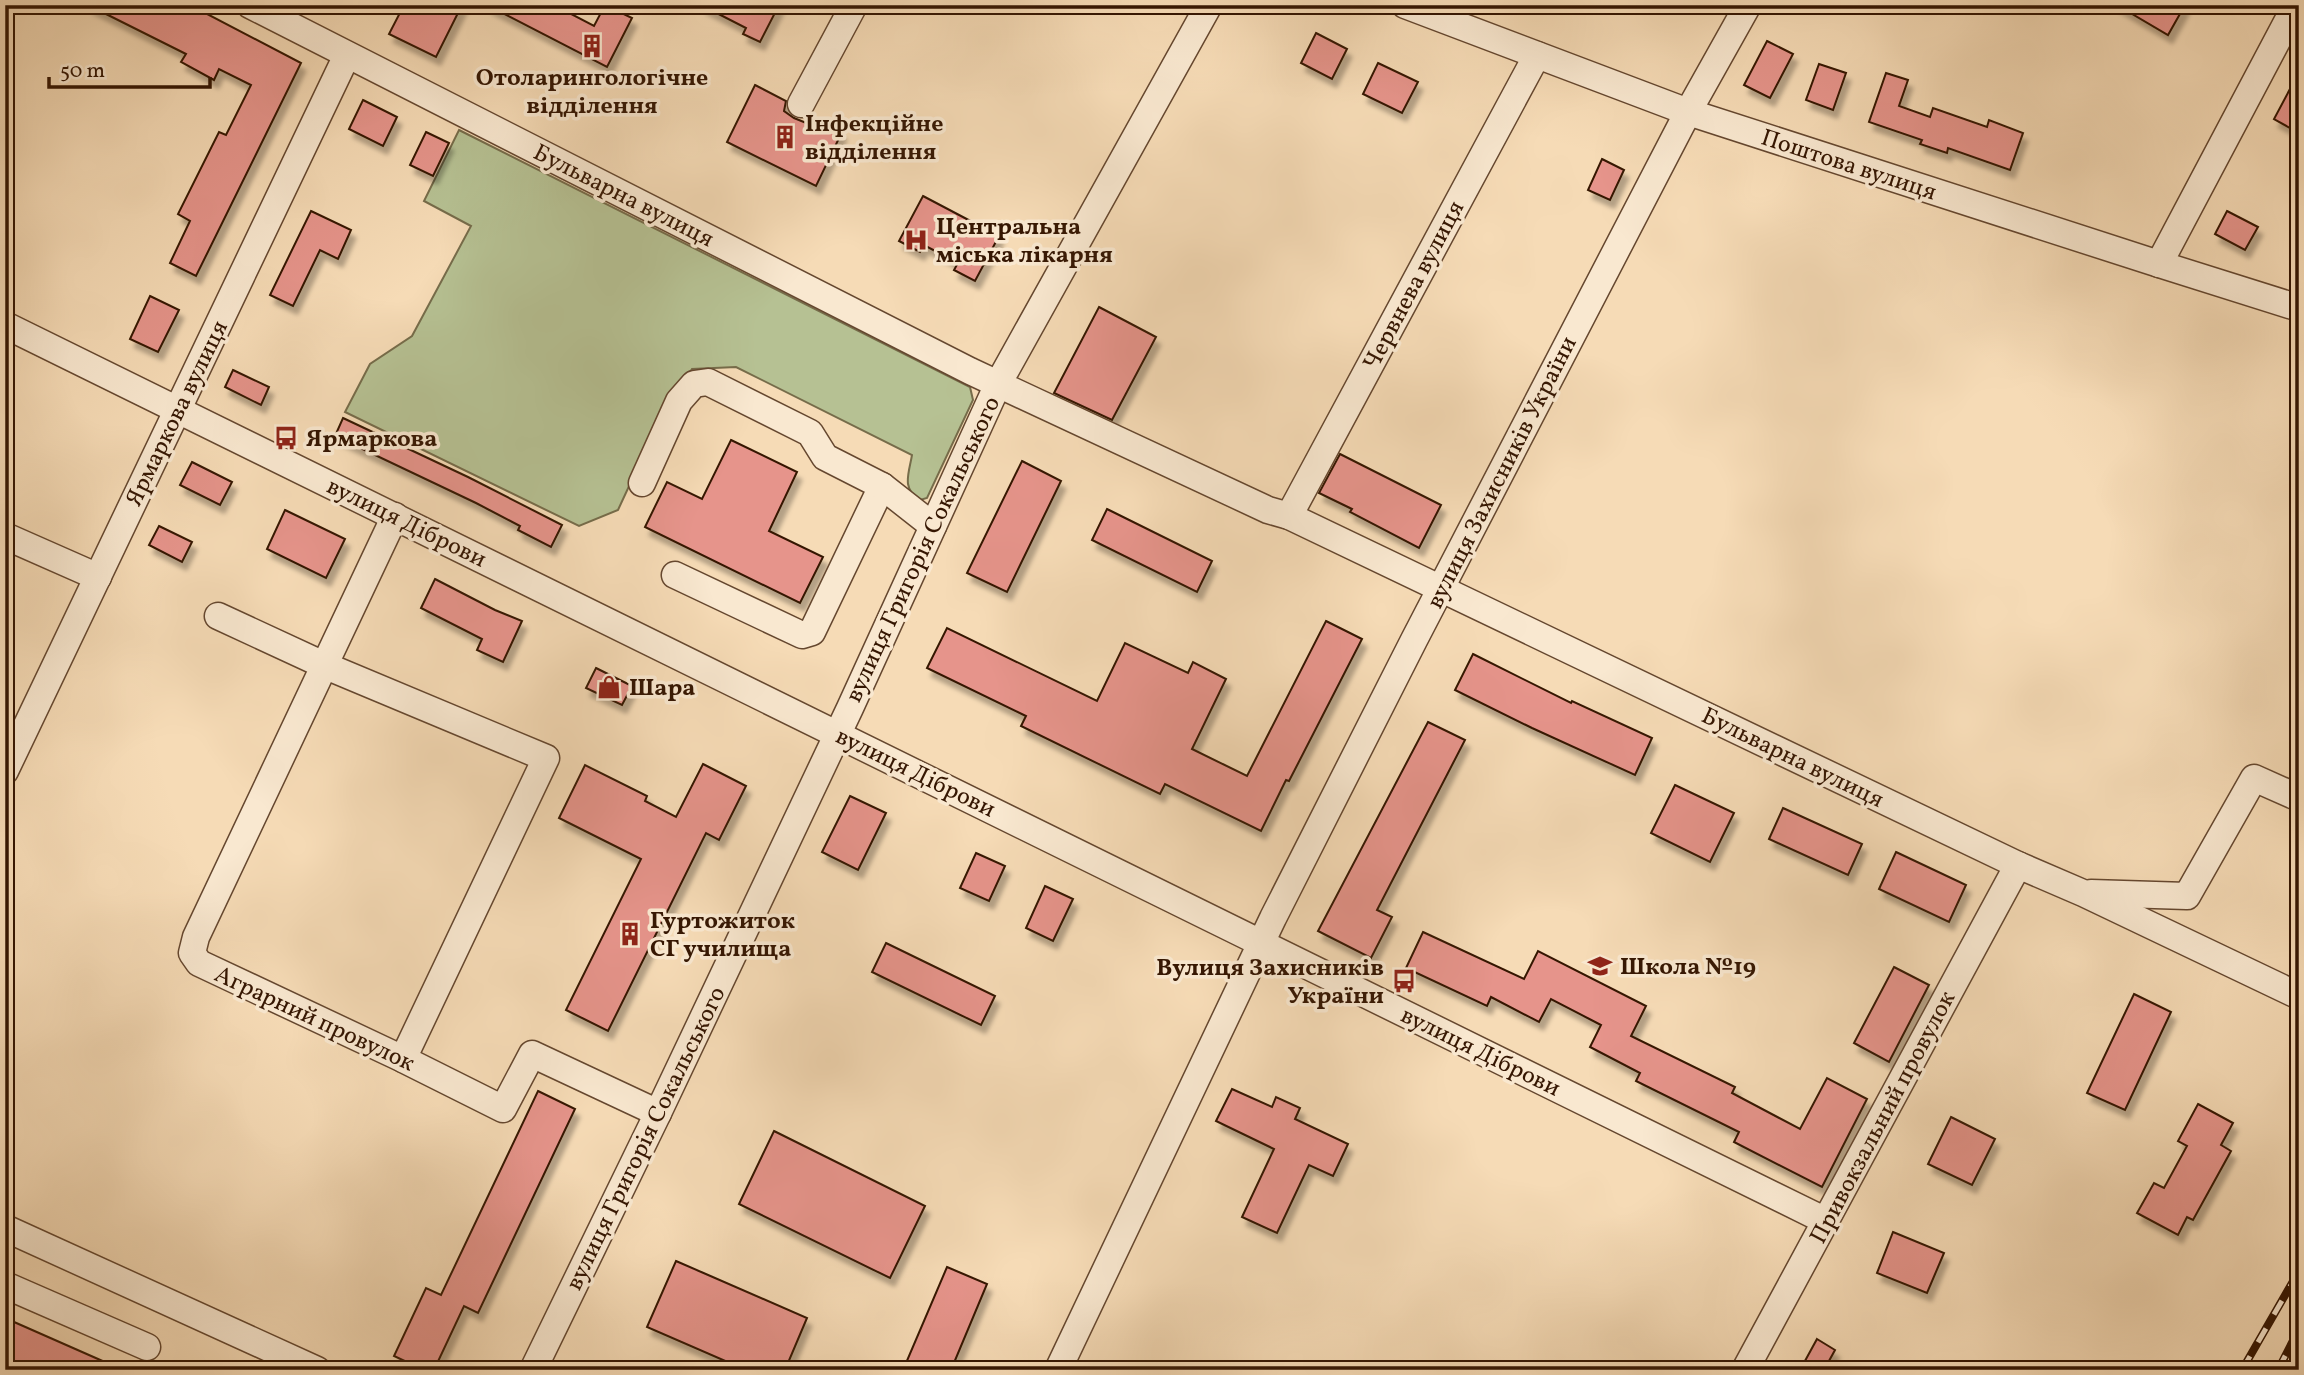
<svg xmlns="http://www.w3.org/2000/svg" width="2304" height="1375" viewBox="0 0 2304 1375" font-family="Vollkorn,serif">
<style>
.green{fill:#b6c193;stroke:#766c4a;stroke-width:2}
.building{fill:#e6948b;stroke:#351602;stroke-width:2;filter:url(#shadow)}
.lines{fill:none;stroke-linecap:round;stroke-linejoin:round}
.minor-casing{stroke:#65472f;stroke-width:29}
.minor{stroke:#f9e8d0;stroke-width:26}
.rail-casing{stroke:#351602;stroke-width:8}
.rail{stroke:#f9e8d0;stroke-width:5;stroke-dasharray:16;stroke-linecap:butt}
.labels{text-anchor:middle;stroke-width:7;stroke-linejoin:round;paint-order:stroke}
.poi-label{font-size:24px;font-weight:bold;fill:#351602;stroke:#f9e8d0;text-anchor:start}
.street-label{font-size:24px;fill:#351602;stroke:#f9e8d0}
</style>
<defs>
<filter id="shadow"><feDropShadow dx="4.5" dy="8" stdDeviation="2" flood-color="#0004"/></filter>
</defs>
<rect width="100%" height="100%" fill="#f6dbb6"/>
<filter id="stains"><feTurbulence type="fractalNoise" baseFrequency=".00286" numOctaves="4"/><feColorMatrix values="0 0 0 0 .2 0 0 0 0 .09 0 0 0 0 .02 0 0 0 .5 -.17"/></filter>
<radialGradient id="worn" r=".72"><stop offset=".6" stop-color="#630" stop-opacity="0"/><stop offset="1" stop-color="#630" stop-opacity=".3"/></radialGradient>
<path class="green" d="M 459,130 L 970,387 L 973,400 L 927,498 L 920,500 C 901,489 909,473 912,455 L 736,367 L 692,369 L 661,417 L 618,510 L 579,526 L 345,412 L 370,364 L 412,336 L 471,226 L 424,201 Z"/>
<g class="building">
<path d="M 88,5 L 190,5 L 301,63 L 196,276 L 170,263 L 190,221 L 178,214 L 219,132 L 226,135 L 251,85 L 219,69 L 214,80 L 181,62 L 186,54 Z"/>
<path d="M 404,5 L 462,5 L 436,57 L 389,34 Z"/>
<path d="M 487,5 L 554,5 L 594,26 L 605,5 L 632,18 L 607,67 Z"/>
<path d="M 701,5 L 779,5 L 760,42 L 743,34 L 746,28 Z"/>
<path d="M 2117,5 L 2185,5 L 2168,35 Z"/>
<path d="M 1316,33 L 1347,49 L 1332,79 L 1301,63 Z"/>
<path d="M 1767,41 L 1793,54 L 1770,98 L 1744,85 Z"/>
<path d="M 1378,63 L 1418,82 L 1402,113 L 1363,94 Z"/>
<path d="M 1819,64 L 1846,73 L 1833,110 L 1806,100 Z"/>
<path d="M 2299,72 L 2299,133 L 2274,119 Z"/>
<path d="M 1886,73 L 1908,80 L 1899,106 L 1930,117 L 1933,108 L 1987,127 L 1989,120 L 2023,133 L 2010,170 L 1948,148 L 1947,153 L 1920,144 L 1922,140 L 1869,122 Z"/>
<path d="M 755,85 L 786,101 L 784,111 L 794,118 L 821,129 L 824,123 L 842,132 L 816,186 L 727,142 Z"/>
<path d="M 363,100 L 397,117 L 383,146 L 349,129 Z"/>
<path d="M 426,132 L 449,143 L 433,176 L 410,165 Z"/>
<path d="M 1602,159 L 1624,170 L 1610,200 L 1588,190 Z"/>
<path d="M 923,196 L 999,236 L 975,281 L 954,270 L 958,263 L 939,253 L 924,245 L 920,252 L 899,241 Z"/>
<path d="M 311,211 L 351,230 L 338,259 L 320,250 L 293,306 L 270,295 Z"/>
<path d="M 2227,211 L 2258,227 L 2245,250 L 2215,234 Z"/>
<path d="M 150,296 L 179,310 L 158,352 L 130,339 Z"/>
<path d="M 1099,307 L 1156,337 L 1112,420 L 1054,393 Z"/>
<path d="M 233,370 L 269,387 L 261,405 L 225,387 Z"/>
<path d="M 343,418 L 468,477 L 562,525 L 551,547 L 518,530 L 520,526 L 476,503 L 335,436 Z"/>
<path d="M 731,440 L 797,472 L 769,531 L 823,557 L 800,603 L 645,527 L 667,482 L 702,499 Z"/>
<path d="M 1340,454 L 1441,505 L 1419,548 L 1350,512 L 1352,509 L 1319,493 Z"/>
<path d="M 1022,461 L 1061,481 L 1007,592 L 967,573 Z"/>
<path d="M 192,462 L 232,482 L 220,505 L 180,485 Z"/>
<path d="M 1107,509 L 1212,561 L 1197,592 L 1092,540 Z"/>
<path d="M 285,510 L 345,539 L 326,578 L 267,549 Z"/>
<path d="M 159,526 L 192,542 L 182,562 L 149,545 Z"/>
<path d="M 435,579 L 495,610 L 522,621 L 503,662 L 477,650 L 482,639 L 421,608 Z"/>
<path d="M 1326,621 L 1362,639 L 1289,781 L 1286,780 L 1261,831 L 1165,784 L 1160,794 L 1021,726 L 1026,716 L 927,668 L 947,628 L 1097,701 L 1125,643 L 1188,673 L 1193,662 L 1226,679 L 1192,749 L 1247,776 Z"/>
<path d="M 1473,654 L 1571,703 L 1572,701 L 1652,738 L 1635,775 L 1532,728 L 1455,690 Z"/>
<path d="M 596,668 L 632,686 L 622,705 L 586,688 Z"/>
<path d="M 1428,722 L 1465,740 L 1377,910 L 1392,917 L 1371,958 L 1318,931 Z"/>
<path d="M 703,764 L 746,786 L 719,840 L 706,833 L 608,1031 L 566,1010 L 641,859 L 559,818 L 585,765 L 647,796 L 645,801 L 676,817 Z"/>
<path d="M 1675,785 L 1734,813 L 1710,862 L 1651,833 Z"/>
<path d="M 850,796 L 886,813 L 858,870 L 822,852 Z"/>
<path d="M 1783,808 L 1862,844 L 1848,875 L 1769,839 Z"/>
<path d="M 1896,852 L 1966,885 L 1949,922 L 1879,889 Z"/>
<path d="M 976,853 L 1005,866 L 989,901 L 960,888 Z"/>
<path d="M 1045,886 L 1073,899 L 1053,941 L 1026,928 Z"/>
<path d="M 1423,932 L 1524,979 L 1538,951 L 1646,1006 L 1631,1036 L 1735,1087 L 1732,1093 L 1800,1129 L 1827,1078 L 1867,1099 L 1822,1187 L 1734,1142 L 1739,1132 L 1636,1081 L 1640,1073 L 1590,1047 L 1601,1025 L 1551,999 L 1539,1022 L 1491,997 L 1487,1006 L 1406,968 Z"/>
<path d="M 886,943 L 995,996 L 981,1025 L 872,972 Z"/>
<path d="M 1894,967 L 1929,985 L 1889,1062 L 1854,1043 Z"/>
<path d="M 2134,994 L 2171,1012 L 2125,1110 L 2087,1093 Z"/>
<path d="M 1232,1089 L 1272,1107 L 1276,1097 L 1300,1108 L 1295,1119 L 1348,1144 L 1333,1176 L 1309,1165 L 1277,1233 L 1242,1217 L 1274,1149 L 1216,1121 Z"/>
<path d="M 538,1091 L 575,1109 L 478,1313 L 464,1306 L 434,1370 L 424,1370 L 394,1356 L 426,1288 L 441,1295 Z"/>
<path d="M 2198,1104 L 2233,1123 L 2221,1145 L 2231,1151 L 2193,1220 L 2187,1217 L 2178,1235 L 2137,1213 L 2154,1183 L 2164,1188 L 2187,1146 L 2178,1141 Z"/>
<path d="M 1951,1117 L 1995,1139 L 1972,1185 L 1928,1164 Z"/>
<path d="M 774,1131 L 925,1206 L 890,1278 L 739,1204 Z"/>
<path d="M 1893,1232 L 1944,1253 L 1927,1293 L 1877,1273 Z"/>
<path d="M 676,1261 L 807,1318 L 785,1370 L 746,1370 L 647,1327 Z"/>
<path d="M 947,1267 L 987,1284 L 951,1370 L 903,1370 Z"/>
<path d="M 5,1318 L 123,1370 L 24,1370 L 5,1361 Z"/>
<path d="M 1817,1339 L 1835,1350 L 1824,1370 L 1800,1370 Z"/>
</g>
<g class="lines">
<g class="minor-casing">
<g id="minor">
<path d="M 250,5 L 970,371 L 1268,510 L 1289,516 L 2018,865 L 2083,893 L 2299,996"/>
<path d="M 1405,5 L 1688,112 L 2159,264 L 2299,308"/>
<path d="M 801,104 L 854,5"/>
<path d="M 2159,264 L 2296,5"/>
<path d="M 5,325 L 1826,1221"/>
<path d="M 642,483 L 679,401 L 694,384 L 708,382 L 810,433 L 825,457 L 882,486 L 812,632 L 802,635 L 675,575"/>
<path d="M 882,486 L 933,526"/>
<path d="M 395,516 L 196,937 L 192,953 L 199,963 L 403,1059 L 503,1109 L 532,1054 L 658,1113"/>
<path d="M 1289,516 L 1537,55"/>
<path d="M 5,536 L 98,577"/>
<path d="M 218,616 L 326,666 L 546,758 L 403,1059"/>
<path d="M 5,771 L 347,55"/>
<path d="M 2091,893 L 2187,896 L 2254,778 L 2299,798"/>
<path d="M 5,1228 L 317,1370"/>
<path d="M 5,1285 L 147,1347"/>
<path d="M 533,1370 L 658,1113 L 850,708 L 998,384 L 1209,5"/>
<path d="M 1058,1370 L 1273,918 L 1414,640 L 1688,112 L 1748,5"/>
<path d="M 1745,1370 L 2018,865"/>
</g>
</g>
<use href="#minor" class="minor"/>
<g class="rail-casing">
<g id="rail">
<path d="M 2242,1370 L 2299,1271"/>
<path d="M 2278,1370 L 2299,1329"/>
</g>
</g>
<use href="#rail" class="rail"/>
</g>
<defs>
<g id="building-bare" transform="scale(1.89)"><path d="M-4-6H4V6H1V3H-1V6H-4ZM-2.5-4.3h1.7v1.8h-1.7ZM.8-4.3h1.7v1.8H.8ZM-2.5-1h1.7V.8h-1.7ZM.8-1h1.7V.8H.8Z" fill="#8f2418" stroke="#f9e8d0" stroke-width="2.5" paint-order="stroke"/></g>
<g id="hospital-bare" transform="scale(1.89)"><path d="M-5-5h3v3.5h4V-5h3V5h-3V1.5h-4V5h-3Z" fill="#8f2418" stroke="#f9e8d0" stroke-width="2.5" paint-order="stroke"/></g>
<g id="bus-bare" transform="scale(1.89)"><path d="M-5-6H5V4H4V6H2V4H-2V6H-4V4H-5ZM-3.5-4V0h7V-4ZM-3.5 1.2v1.5H-2V1.2ZM2 1.2v1.5H3.5V1.2Z" fill="#8f2418" stroke="#f9e8d0" stroke-width="2.5" paint-order="stroke"/></g>
<g id="shop-bare" transform="scale(1.89)"><path d="M-5-2.5h2.3a2.7 3.5 0 0 1 5.4 0H5L5.5 6h-11ZM-1.5-2.5h3a1.5 2.3 0 0 0-3 0Z" fill="#8f2418" stroke="#f9e8d0" stroke-width="2.5" paint-order="stroke"/></g>
<g id="school-bare" transform="scale(1.89)"><path d="M0-5L7-2L0 1L-7-2ZM-4 1L0 2.5L4 1V4Q0 6-4 4Z" fill="#8f2418" stroke="#f9e8d0" stroke-width="2.5" paint-order="stroke"/></g>
</defs>
<g fill-rule="evenodd">
<use href="#building-bare" x="592" y="46"/>
<use href="#building-bare" x="785" y="137"/>
<use href="#hospital-bare" x="916" y="240"/>
<use href="#bus-bare" x="286" y="438"/>
<use href="#shop-bare" x="609" y="687"/>
<use href="#building-bare" x="630" y="934"/>
<use href="#school-bare" x="1600" y="966"/>
<use href="#bus-bare" x="1404" y="981"/>
</g>
<g class="labels">
<g class="poi-label">
<text x="592" y="85" text-anchor="middle">Отоларингологічне<tspan x="592" dy="28">відділення</tspan></text>
<text x="805" y="131">Інфекційне<tspan x="805" dy="28">відділення</tspan></text>
<text x="936" y="234">Центральна<tspan x="936" dy="28">міська лікарня</tspan></text>
<text x="306" y="446">Ярмаркова</text>
<text x="629" y="695">Шара</text>
<text x="650" y="928">Гуртожиток<tspan x="650" dy="28">СГ училища</tspan></text>
<text x="1620" y="974">Школа №19</text>
<text x="1384" y="975" text-anchor="end">Вулиця Захисників<tspan x="1384" dy="28">України</tspan></text>
</g>
<g class="street-label">
<text transform="translate(1849 164) rotate(18)" y="8">Поштова вулиця</text>
<text transform="translate(624 195) rotate(27)" y="8">Бульварна вулиця</text>
<text transform="translate(1413 285) rotate(-62)" y="8">Червнева вулиця</text>
<text transform="translate(176 413) rotate(-64)" y="8">Ярмаркова вулиця</text>
<text transform="translate(1501 472) rotate(-63)" y="8">вулиця Захисників України</text>
<text transform="translate(407 522) rotate(26)" y="8">вулиця Діброви</text>
<text transform="translate(922 549) rotate(-65)" y="8">вулиця Григорія Сокальського</text>
<text transform="translate(1793 757) rotate(26)" y="8">Бульварна вулиця</text>
<text transform="translate(916 772) rotate(26)" y="8">вулиця Діброви</text>
<text transform="translate(315 1018) rotate(25)" y="8">Аграрний провулок</text>
<text transform="translate(1481 1051) rotate(26)" y="8">вулиця Діброви</text>
<text transform="translate(1882 1117) rotate(-62)" y="8">Привокзальний провулок</text>
<text transform="translate(645 1138) rotate(-64)" y="8">вулиця Григорія Сокальського</text>
</g>
</g>
<rect width="2304" height="1375" fill="none" stroke="#f6dbb6" stroke-width="28"/>
<rect x="7" y="7" width="2290" height="1361" fill="none" stroke="#351602" stroke-width="3.5"/>
<rect x="14" y="14" width="2276" height="1347" fill="none" stroke="#351602" stroke-width="2"/>
<path d="M49 77v10h161v-10" fill="none" stroke="#351602" stroke-width="3.5"/>
<text x="60" y="77" font-size="21" fill="#351602" stroke="#f9e8d0" stroke-width="5" paint-order="stroke">50 m</text>
<rect width="100%" height="100%" filter="url(#stains)"/>
<rect width="100%" height="100%" fill="url(#worn)"/>
</svg>
